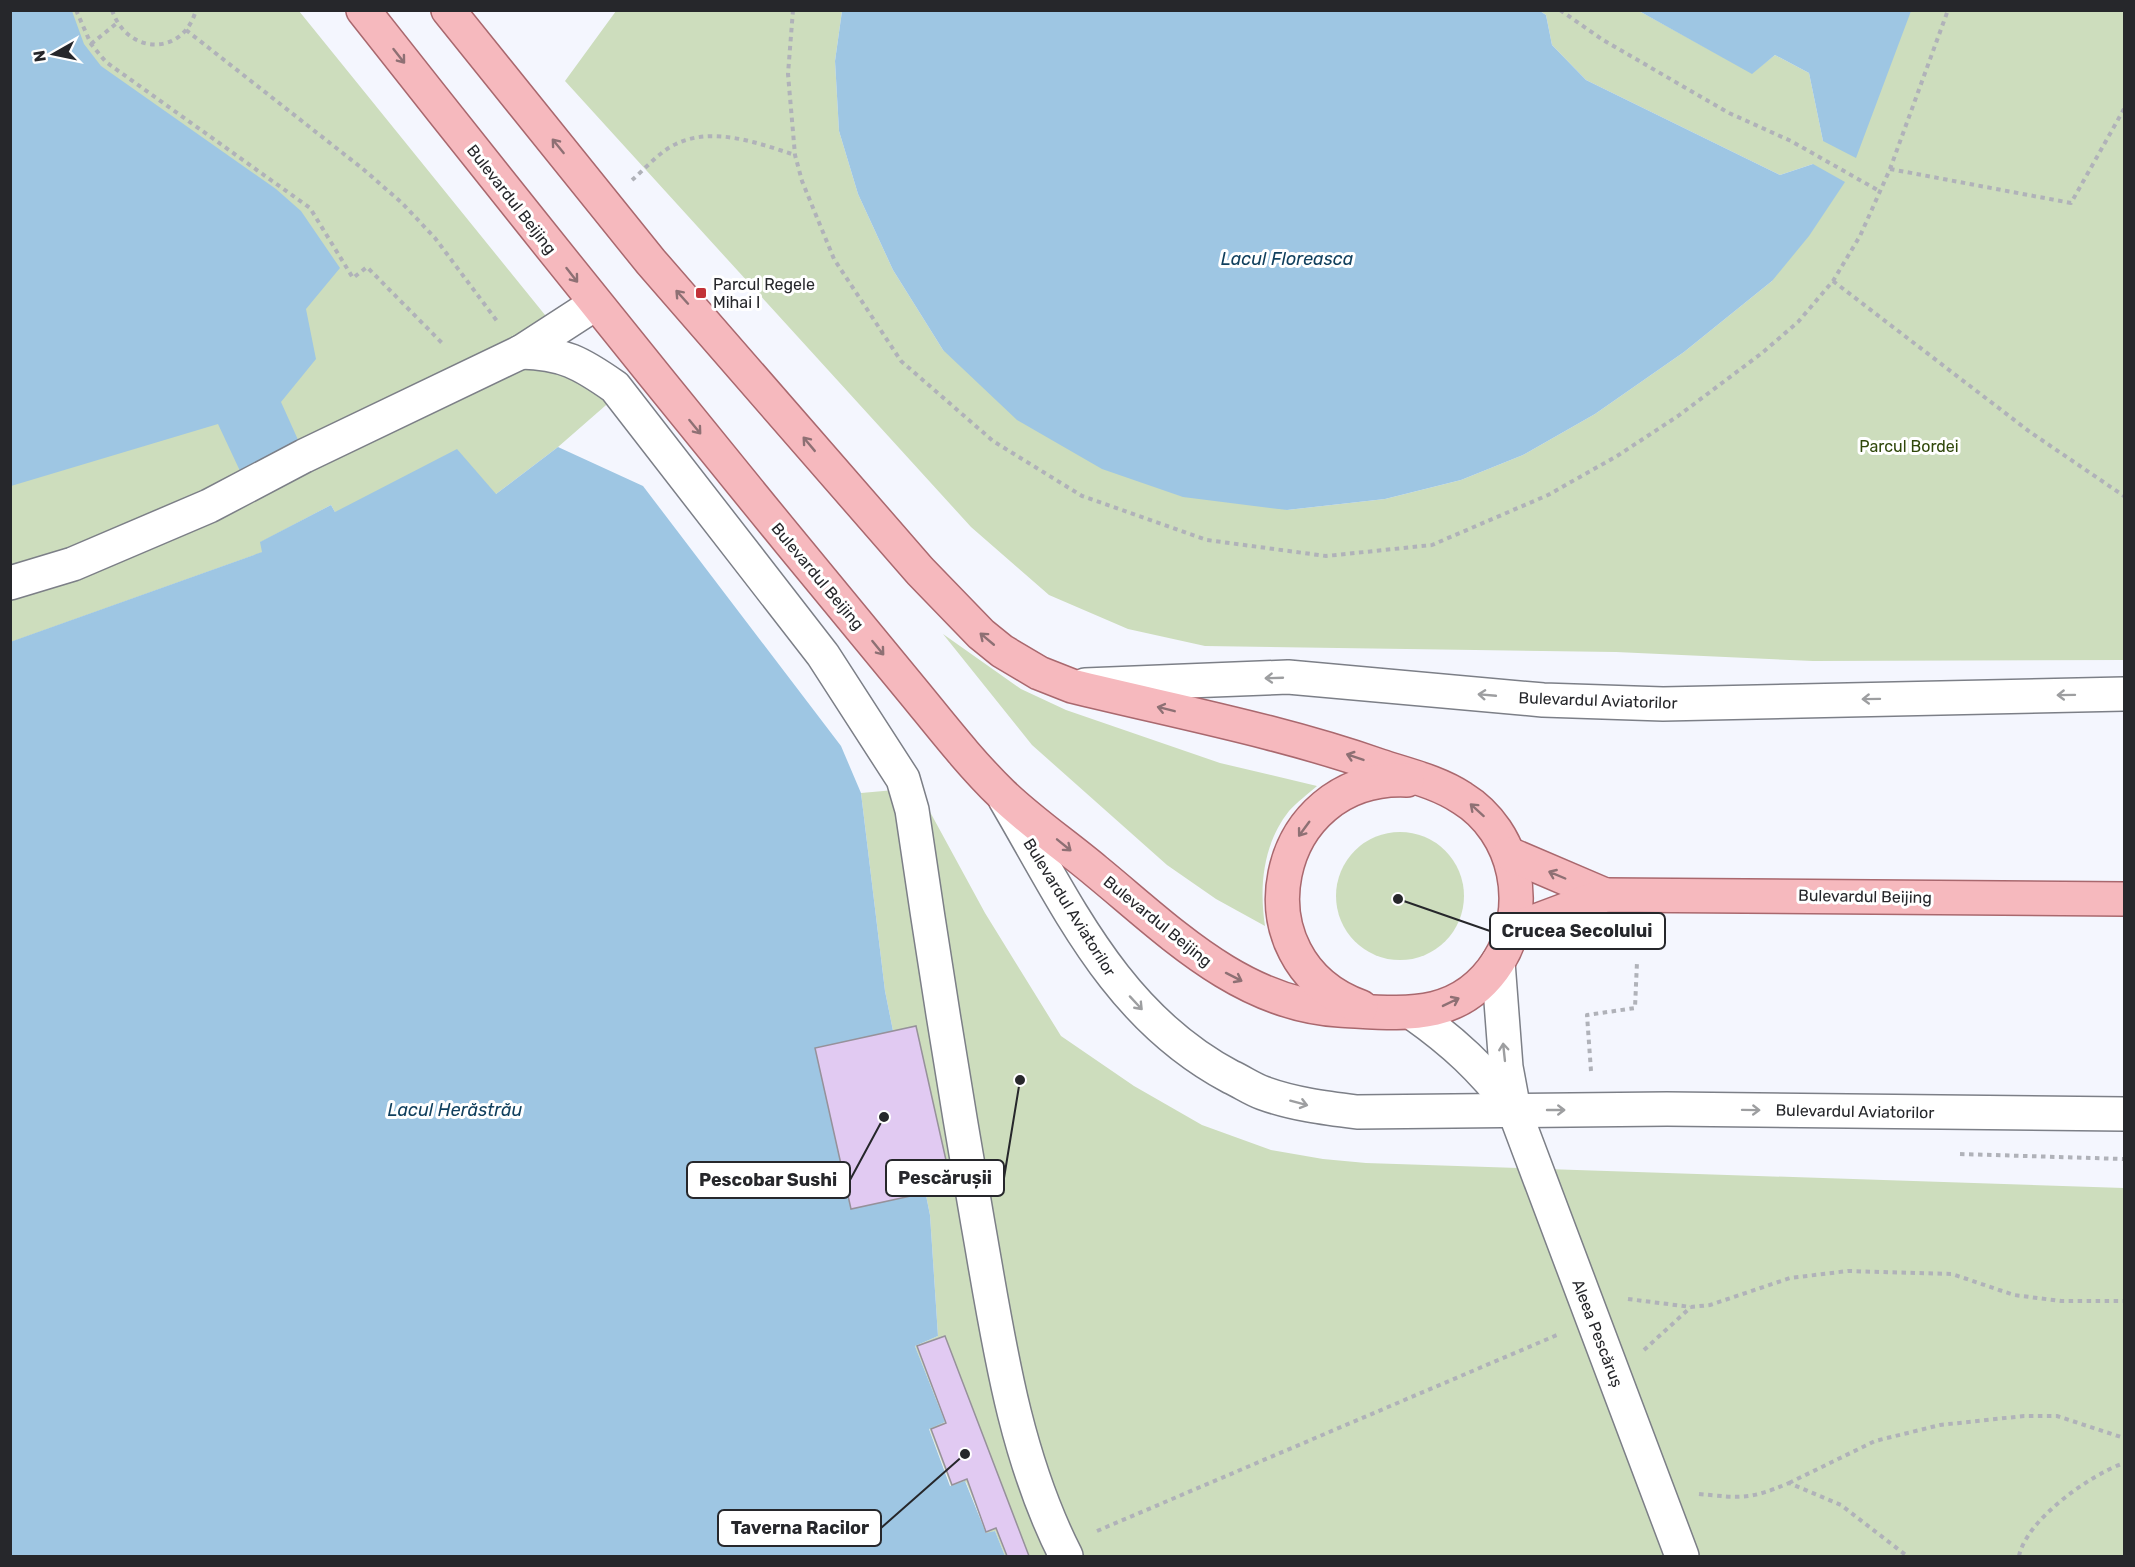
<svg xmlns="http://www.w3.org/2000/svg" width="2135" height="1567" viewBox="0 0 2135 1567" font-family="Rubik,sans-serif">
<style>
.green{fill:#cdddbd}
.water{fill:#9ec6e3}
.building{fill:#e1caf2;stroke:#96919a;stroke-width:1.5}
.lines{fill:none;stroke-linecap:round;stroke-linejoin:round}
.minor-casing{stroke:#7c7f87;stroke-width:36}
.major-casing{stroke:#a9686e;stroke-width:36}
.path{stroke:#b0b2b9;stroke-width:4;stroke-dasharray:4.5 4.5;stroke-linecap:butt}
.minor{stroke:#fff;stroke-width:33}
.major{stroke:#f6b9be;stroke-width:33}
.oneway{stroke:#8e7074}
.oneway2{stroke:#9d9ea0}
.poi-dot{fill:#c23238;stroke:#fff;stroke-width:2}
.labels{text-anchor:middle;stroke-width:6;stroke-linejoin:round;paint-order:stroke}
.street-label{font-size:16px;fill:#26272b;stroke:#fff}
.poi-label{font-size:16px;fill:#26272b;stroke:#fff;text-anchor:start}
.park-label{font-size:16px;fill:#30480b;stroke:#fff}
.water-label{font-size:18px;font-style:italic;fill:#11405e;stroke:#fff}
.leader{fill:none;stroke:#26272b;stroke-width:2}
.callout-dot{fill:#26272b;stroke:#fff;stroke-width:2}
.callout{fill:#fff;stroke:#26272b;stroke-width:2}
.callout-label{font-size:18px;text-anchor:middle;font-weight:bold;fill:#26272b}
</style>
<rect width="100%" height="100%" fill="#f4f6fe"/>
<g class="green">
<path d="M 10,11 L 299,11 L 613,399 L 558,447 L 496,494 L 335,512 L 331,505 L 261,542 L 263,552 L 11,642 Z"/>
<path d="M 616,11 L 842,11 L 835,61 L 839,131 L 858,194 L 893,270 L 943,350 L 1287,510 L 1385,499 L 1461,480 L 1523,455 L 1595,414 L 1684,352 L 1772,281 L 1813,164 L 1780,175 L 1586,80 L 1552,45 L 1546,15 L 1540,11 L 1639,11 L 1752,73 L 1775,55 L 1809,73 L 1823,141 L 1911,11 L 2124,11 L 2124,660 L 1813,661 L 1616,652 L 1205,646 L 1128,629 L 1049,595 L 971,527 L 565,81 Z"/>
<path d="M 943,634 L 1021,689 L 1066,710 L 1220,763 L 1317,786 C 1308,794 1297,802 1289,811 C 1263,844 1259,886 1265,926 L 1216,899 L 1167,865 L 1032,745 Z"/>
<path d="M 917,788 L 985,913 L 1061,1036 L 1134,1086 L 1202,1125 L 1271,1150 L 1323,1159 L 1366,1163 L 2124,1188 L 2124,1556 L 1005,1556 L 995,1531 L 987,1534 L 966,1482 L 951,1486 L 929,1428 L 945,1422 L 915,1346 L 938,1336 L 930,1215 L 885,991 L 861,793 Z"/>
<circle cx="1400" cy="896" r="64"/>
</g>
<g class="water">
<path d="M 11,11 L 72,11 L 84,44 L 101,66 L 276,189 L 301,211 L 340,268 L 306,309 L 316,359 L 281,402 L 299,442 L 240,471 L 218,424 L 11,486 Z"/>
<path d="M 842,11 L 1540,11 L 1546,15 L 1552,45 L 1586,80 L 1780,175 L 1813,164 L 1845,182 L 1809,236 L 1772,281 L 1684,352 L 1595,414 L 1523,455 L 1461,480 L 1385,499 L 1287,510 L 1183,497 L 1102,469 L 1017,420 L 943,350 L 893,270 L 858,194 L 839,131 L 835,61 Z"/>
<path d="M 1639,11 L 1911,11 L 1856,158 L 1823,141 L 1809,73 L 1775,55 L 1752,74 Z"/>
<path d="M 558,447 L 643,486 L 841,746 L 861,793 L 885,991 L 930,1215 L 938,1336 L 915,1346 L 945,1422 L 929,1429 L 950,1486 L 965,1481 L 986,1533 L 995,1531 L 1005,1556 L 11,1556 L 10,642 L 262,552 L 260,542 L 331,505 L 335,512 L 457,449 L 496,494 Z"/>
</g>
<g class="building">
<path d="M 916,1026 L 952,1187 L 851,1209 L 815,1048 Z"/>
<path d="M 945,1336 L 1029,1556 L 1007,1556 L 996,1528 L 986,1532 L 967,1479 L 952,1485 L 931,1429 L 946,1423 L 917,1346 Z"/>
</g>
<g class="lines">
<g class="minor-casing">
<g id="minor">
<path d="M 521,352 C 563,353 581,363 615,387 L 823,655 L 903,779 L 912,810 C 932,948 954,1086 978,1224 C 998,1337 1013,1452 1066,1556"/>
<path d="M 10,583 L 73,564 L 209,506 L 304,456 L 521,352 L 595,304"/>
<path d="M 1085,685 L 1288,677 L 1543,700 L 1663,704 L 2124,694"/>
<path d="M 1005,799 C 1068,906 1116,1016 1231,1077 C 1242,1082 1252,1089 1263,1093 C 1293,1104 1325,1108 1357,1112 L 1667,1109 L 2124,1114"/>
<path d="M 1498,962 L 1506,1067 L 1514,1110 L 1682,1556"/>
<path d="M 1414,1014 C 1455,1043 1481,1068 1512,1107"/>
</g>
</g>
<g class="major-casing">
<g id="major">
<path d="M 363,10 C 504,189 646,366 790,542 C 832,593 874,644 916,695 C 943,728 971,764 1002,794 C 1031,822 1065,845 1096,871 C 1168,930 1240,1004 1339,1010 C 1400,1013 1459,1023 1498,962 C 1532,908 1517,832 1462,798 C 1438,782 1407,775 1380,766 C 1280,731 1174,711 1072,686 L 1039,673 L 1002,651 L 981,634 L 920,571 L 651,262 L 448,10"/>
<path d="M 1509,854 L 1605,895"/>
<path d="M 1512,930 L 1605,895 L 2124,899"/>
<path d="M 1361,1007 C 1233,961 1271,774 1407,780"/>
</g>
</g>
<g class="path">
<path d="M 76,10 L 91,44 L 106,62 L 310,208 L 353,278 L 367,267 L 444,345"/>
<path d="M 112,10 C 127,55 183,57 196,10"/>
<path d="M 793,10 L 788,74 L 795,155 L 802,181 L 834,259 L 901,361 L 993,441 L 1082,496 L 1207,540 L 1326,556 L 1432,545 L 1548,495 L 1617,456 L 1678,416 L 1762,353 L 1798,322 L 1833,281 L 1860,236 L 1890,169 L 1948,10"/>
<path d="M 1560,10 L 1603,40 L 1729,113 L 1791,141 L 1881,192"/>
<path d="M 186,30 L 363,169 L 402,203 L 435,238 L 497,321"/>
<path d="M 91,44 L 117,23"/>
<path d="M 1890,169 L 2071,203 L 2124,109"/>
<path d="M 632,180 C 645,169 660,151 676,144 C 713,126 758,143 795,155"/>
<path d="M 1833,281 L 2030,432 L 2124,496"/>
<path d="M 1591,1071 L 1587,1015 L 1635,1008 L 1637,962"/>
<path d="M 1960,1154 L 2124,1159"/>
<path d="M 1628,1299 L 1691,1307 L 1710,1305 L 1790,1278 L 1848,1271 L 1952,1274 L 2014,1295 L 2061,1301 L 2124,1301"/>
<path d="M 1644,1350 L 1691,1307"/>
<path d="M 1789,1483 L 1875,1441 L 1940,1425 L 2024,1416 L 2057,1416 L 2124,1438"/>
<path d="M 1699,1494 C 1742,1498 1749,1500 1789,1483 L 1841,1505 L 1907,1556"/>
<path d="M 1097,1531 L 1557,1335"/>
<path d="M 2019,1556 C 2027,1519 2090,1475 2124,1463"/>
</g>
<use href="#minor" class="minor"/>
<use href="#major" class="major"/>
</g>
<defs><path id="oneway-shaft" d="M-6 0H5M1.5-3L5.5 0L1.5 3" fill="none" stroke-width="1.6" stroke-linecap="round" stroke-linejoin="round" transform="scale(1.5)"/></defs>
<g class="oneway">
<use href="#oneway-shaft" transform="translate(399 56) rotate(52)"/>
<use href="#oneway-shaft" transform="translate(558 146) rotate(-129)"/>
<use href="#oneway-shaft" transform="translate(572 275) rotate(52)"/>
<use href="#oneway-shaft" transform="translate(682 297) rotate(-132)"/>
<use href="#oneway-shaft" transform="translate(695 427) rotate(51)"/>
<use href="#oneway-shaft" transform="translate(809 444) rotate(-130)"/>
<use href="#oneway-shaft" transform="translate(987 639) rotate(-140)"/>
<use href="#oneway-shaft" transform="translate(878 648) rotate(51)"/>
<use href="#oneway-shaft" transform="translate(1166 709) rotate(-166)"/>
<use href="#oneway-shaft" transform="translate(1355 757) rotate(-161)"/>
<use href="#oneway-shaft" transform="translate(1477 810) rotate(-138)"/>
<use href="#oneway-shaft" transform="translate(1304 829) rotate(126)"/>
<use href="#oneway-shaft" transform="translate(1064 845) rotate(39)"/>
<use href="#oneway-shaft" transform="translate(1557 875) rotate(-157)"/>
<use href="#oneway-shaft" transform="translate(1234 977) rotate(27)"/>
<use href="#oneway-shaft" transform="translate(1451 1002) rotate(-26)"/>
</g>
<g class="oneway2">
<use href="#oneway-shaft" transform="translate(1274 678) rotate(178)"/>
<use href="#oneway-shaft" transform="translate(1487 695) rotate(-175)"/>
<use href="#oneway-shaft" transform="translate(2066 695) rotate(179)"/>
<use href="#oneway-shaft" transform="translate(1871 699) rotate(179)"/>
<use href="#oneway-shaft" transform="translate(1136 1003) rotate(47)"/>
<use href="#oneway-shaft" transform="translate(1504 1052) rotate(-96)"/>
<use href="#oneway-shaft" transform="translate(1299 1103) rotate(15)"/>
<use href="#oneway-shaft" transform="translate(1556 1110)"/>
<use href="#oneway-shaft" transform="translate(1751 1110) rotate(1)"/>
</g>
<rect class="poi-dot" x="695" y="287" width="12" height="12" rx="3"/>
<g class="labels">
<g class="street-label">
<text transform="translate(512 199) rotate(52)" y="6">Bulevardul Beijing</text>
<text transform="translate(818 576) rotate(50)" y="6">Bulevardul Beijing</text>
<text transform="translate(1598 700) rotate(2)" y="6">Bulevardul Aviatorilor</text>
<text transform="translate(1865 896) rotate(1)" y="6">Bulevardul Beijing</text>
<text transform="translate(1070 907) rotate(58)" y="6">Bulevardul Aviatorilor</text>
<text transform="translate(1158 921) rotate(39)" y="6">Bulevardul Beijing</text>
<text transform="translate(1855 1111) rotate(1)" y="6">Bulevardul Aviatorilor</text>
<text transform="translate(1598 1333) rotate(69)" y="6">Aleea Pescăruș</text>
</g>
<g class="poi-label">
<text x="713" y="290">Parcul Regele<tspan x="713" dy="18">Mihai I</tspan></text>
</g>
<g class="park-label">
<text x="1909" y="452">Parcul Bordei</text>
</g>
<g class="water-label">
<text x="1287" y="265">Lacul Floreasca</text>
<text x="455" y="1116">Lacul Herăstrău</text>
</g>
</g>
<path class="leader" d="M1398 899L1490 931M1020 1080L1004 1178M884 1117L850 1180M965 1454L881 1528"/>
<g class="callout-dot">
<circle cx="1398" cy="899" r="6"/>
<circle cx="1020" cy="1080" r="6"/>
<circle cx="884" cy="1117" r="6"/>
<circle cx="965" cy="1454" r="6"/>
</g>
<g class="callout">
<rect x="1490" y="913" width="175" height="36" rx="6"/>
<rect x="886" y="1160" width="118" height="36" rx="6"/>
<rect x="687" y="1162" width="163" height="36" rx="6"/>
<rect x="718" y="1510" width="163" height="36" rx="6"/>
</g>
<g class="callout-label">
<text x="1577" y="937">Crucea Secolului</text>
<text x="945" y="1184">Pescărușii</text>
<text x="768" y="1186">Pescobar Sushi</text>
<text x="800" y="1534">Taverna Racilor</text>
</g>
<rect width="2135" height="1567" fill="none" stroke="#26272b" stroke-width="24"/>
<g transform="translate(54 54) rotate(261)" stroke="#ffffff" stroke-width="4.5" paint-order="stroke">
<path d="M0-4.5L10 22L0 15L-10 22Z" fill="#26272b"/>
<text y="-9" font-size="16" font-weight="bold" text-anchor="middle" fill="#26272b">N</text>
</g>
</svg>
